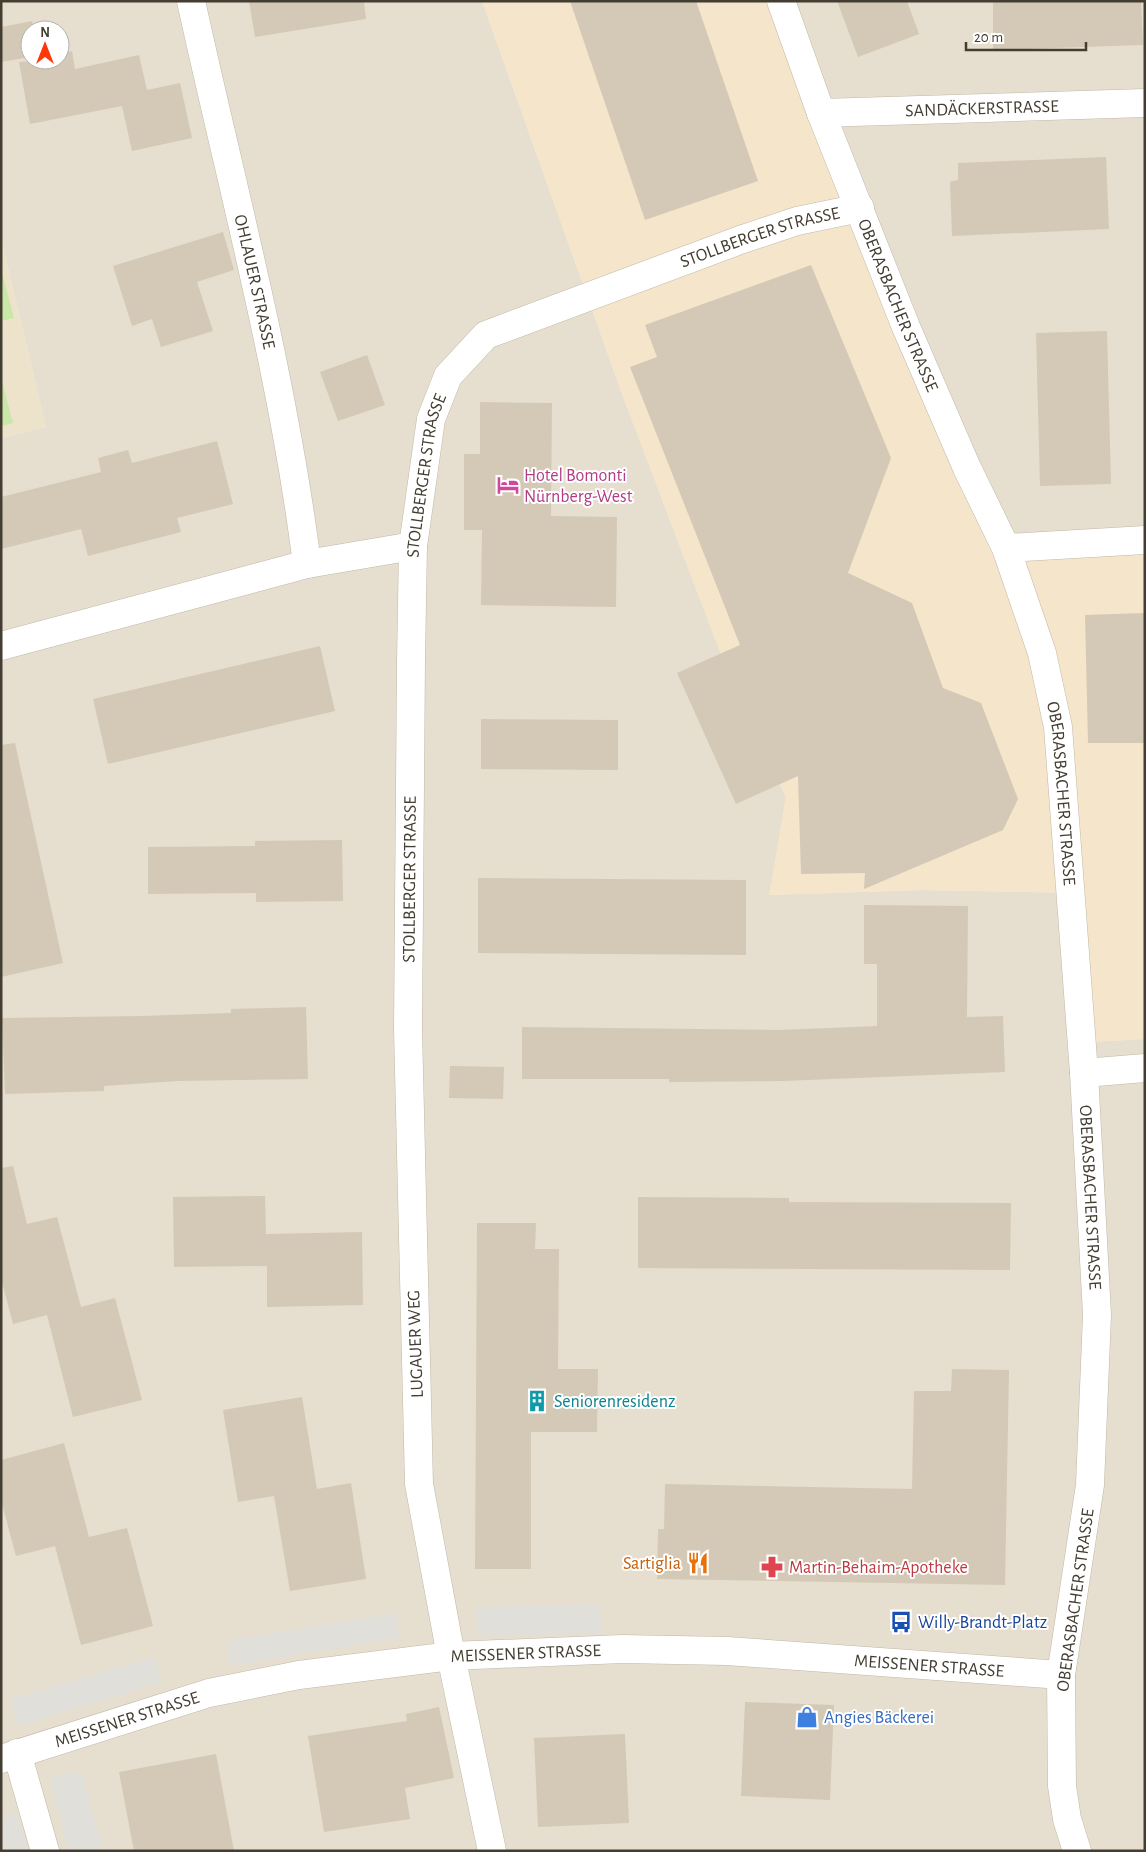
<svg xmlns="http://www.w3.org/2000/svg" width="1146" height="1852" viewBox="0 0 1146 1852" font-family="'Alegreya Sans',sans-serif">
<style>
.residential{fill:#e6dfcf;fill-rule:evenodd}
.commercial{fill:#f5e5ca}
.education{fill:#ece3ca}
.grass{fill:#c9e8a7}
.parking{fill:#e1dfda}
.building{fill:#d3c9b6}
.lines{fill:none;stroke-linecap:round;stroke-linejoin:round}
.minor-casing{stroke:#c0b8a7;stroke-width:29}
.minor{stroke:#fff;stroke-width:28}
.labels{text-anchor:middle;stroke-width:4;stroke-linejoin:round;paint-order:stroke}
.street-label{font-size:18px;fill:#433d32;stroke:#fff}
.hotel-label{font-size:18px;fill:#b23c85;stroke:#fff;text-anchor:start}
.culture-label{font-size:18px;fill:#0d838f;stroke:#fff;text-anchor:start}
.food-label{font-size:18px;fill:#c56008;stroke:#fff;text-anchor:end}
.health-label{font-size:18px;fill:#be3a42;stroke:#fff;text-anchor:start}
.transit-label{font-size:18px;fill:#164399;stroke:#fff;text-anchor:start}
.shop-label{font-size:18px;fill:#366cbe;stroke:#fff;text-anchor:start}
</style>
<rect width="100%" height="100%" fill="#f1ede1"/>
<g class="residential">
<path d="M 1,1 L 482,1 L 622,394 L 725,665 L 786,797 L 770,895 L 921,890 L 1077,893 L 1089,1042 L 1145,1039 L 1145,1851 L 1,1851 L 1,438 L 46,427 L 1,238 ZM 30,30 L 60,30 L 60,60 L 30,60 Z"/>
<path d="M 785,1 L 1145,1 L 1145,541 L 1001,548 Z"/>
</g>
<path class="commercial" d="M 482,1 L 785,1 L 1001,548 L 1145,541 L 1145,1039 L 1089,1042 L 1076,893 L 921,890 L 769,895 L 786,797 L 725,665 L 622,394 Z"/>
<path class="education" d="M 1,238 L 46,427 L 1,438 Z"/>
<g class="grass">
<path d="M 1,269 L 14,318 L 1,321 Z"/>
<path d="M 1,378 L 13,423 L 1,426 Z"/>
</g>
<g class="parking">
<path d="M 600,1604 L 601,1633 L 477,1637 L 476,1607 Z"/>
<path d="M 396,1613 L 400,1637 L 230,1666 L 226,1641 Z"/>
<path d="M 154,1657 L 162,1682 L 18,1726 L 10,1699 Z"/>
<path d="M 81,1770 L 103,1851 L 69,1851 L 50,1778 Z"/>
<path d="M 16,1813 L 28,1851 L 1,1851 L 1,1818 Z"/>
</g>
<g class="building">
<path d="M 249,1 L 364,1 L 366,19 L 255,37 Z"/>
<path d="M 570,1 L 696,1 L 758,181 L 645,220 Z"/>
<path d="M 837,1 L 907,1 L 919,34 L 858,57 Z"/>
<path d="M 993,1 L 1141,1 L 1143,45 L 993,50 Z"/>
<path d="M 32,21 L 34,30 L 30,30 L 30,57 L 1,62 L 1,27 Z"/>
<path d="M 72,51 L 75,69 L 139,55 L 147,90 L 180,83 L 192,138 L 132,151 L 122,106 L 30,124 L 19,62 L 60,60 L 60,54 Z"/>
<path d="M 1106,157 L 1109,229 L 952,236 L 950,182 L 958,180 L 958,163 Z"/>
<path d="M 223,232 L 234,270 L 197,282 L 213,331 L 161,347 L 152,319 L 132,326 L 113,266 Z"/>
<path d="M 811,265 L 891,458 L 848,573 L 912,603 L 943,688 L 981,703 L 1018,799 L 1003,830 L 864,889 L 865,873 L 801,874 L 798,776 L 736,804 L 677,673 L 740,645 L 630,367 L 657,357 L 645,325 Z"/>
<path d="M 1107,331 L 1111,484 L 1040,486 L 1036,333 Z"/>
<path d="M 367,355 L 385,405 L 338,421 L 320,372 Z"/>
<path d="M 480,402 L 552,403 L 551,516 L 617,517 L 616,607 L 481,605 L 482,530 L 464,530 L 464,454 L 480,454 Z"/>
<path d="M 217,441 L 233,504 L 177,518 L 181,532 L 88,556 L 81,529 L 1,549 L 1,497 L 101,472 L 98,458 L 128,450 L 132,463 Z"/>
<path d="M 1145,613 L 1145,743 L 1088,743 L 1085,615 Z"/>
<path d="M 320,646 L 335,711 L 108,764 L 93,699 Z"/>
<path d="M 481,719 L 618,720 L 618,770 L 481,769 Z"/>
<path d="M 15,743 L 63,963 L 1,977 L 1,745 Z"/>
<path d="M 342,840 L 343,901 L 256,902 L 256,893 L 148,894 L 148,847 L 255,846 L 255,841 Z"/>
<path d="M 478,878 L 746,880 L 746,955 L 478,953 Z"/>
<path d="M 864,905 L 968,906 L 967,1017 L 1003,1016 L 1005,1072 L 783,1081 L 669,1082 L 669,1079 L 522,1079 L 522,1027 L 779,1030 L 877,1026 L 877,964 L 864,964 Z"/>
<path d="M 306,1007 L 308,1079 L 178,1081 L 104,1086 L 104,1091 L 5,1094 L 2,1018 L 141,1016 L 231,1013 L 231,1009 Z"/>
<path d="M 450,1066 L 504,1067 L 503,1099 L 449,1098 Z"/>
<path d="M 13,1166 L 27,1224 L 57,1217 L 81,1307 L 115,1298 L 142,1400 L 73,1417 L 47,1315 L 13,1324 L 1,1278 L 1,1168 Z"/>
<path d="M 265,1196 L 266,1234 L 362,1232 L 363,1305 L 267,1307 L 267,1266 L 174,1267 L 173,1197 Z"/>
<path d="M 638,1197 L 789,1198 L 789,1202 L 1011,1203 L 1010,1270 L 638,1268 Z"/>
<path d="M 477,1223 L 536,1223 L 535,1249 L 559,1249 L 558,1369 L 598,1369 L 597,1432 L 531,1432 L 531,1569 L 475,1569 Z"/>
<path d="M 952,1369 L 1009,1370 L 1005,1585 L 657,1579 L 658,1529 L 664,1529 L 665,1484 L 912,1489 L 914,1391 L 951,1391 Z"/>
<path d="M 302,1397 L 317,1489 L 351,1483 L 366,1579 L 290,1591 L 274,1496 L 238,1502 L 223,1410 Z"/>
<path d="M 64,1443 L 89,1537 L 127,1528 L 153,1626 L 81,1645 L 55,1546 L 16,1556 L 1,1500 L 1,1460 Z"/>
<path d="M 745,1702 L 834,1705 L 830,1800 L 741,1796 Z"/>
<path d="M 439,1707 L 454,1778 L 405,1788 L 410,1819 L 324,1832 L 308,1736 L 407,1721 L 406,1714 Z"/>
<path d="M 625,1734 L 629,1823 L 538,1827 L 534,1738 Z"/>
<path d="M 216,1754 L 234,1851 L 134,1851 L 119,1772 Z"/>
</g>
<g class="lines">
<g class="minor-casing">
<g id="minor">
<path id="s1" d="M 191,1 C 232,188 283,374 307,564"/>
<path id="s2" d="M 781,1 L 821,113 L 906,327 L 967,468 L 1006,548 L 1042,653 L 1058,727 L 1084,1073 L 1097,1315 L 1090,1485 L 1061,1675 L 1062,1786 L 1067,1819 L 1077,1851"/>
<path id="s3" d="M 821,113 L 1145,103"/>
<path d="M 1006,548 L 1145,540"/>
<path d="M 1,646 L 307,564 L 413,546"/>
<path d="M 1084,1073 L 1145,1068"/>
<path d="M 17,1753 L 45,1851"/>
<path id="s4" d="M 1,1759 L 209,1693 L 299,1675 L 451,1656 L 622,1649 L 727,1651 L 1061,1675"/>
<path id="s5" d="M 492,1851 L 451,1656 L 419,1484 L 408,1029 L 411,661 L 413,546 L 431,419 L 448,376 L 486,335 L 740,240 L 797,221 L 860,208"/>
</g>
</g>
<use href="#minor" class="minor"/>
</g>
<defs>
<g id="hotel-bare" transform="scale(1.725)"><path d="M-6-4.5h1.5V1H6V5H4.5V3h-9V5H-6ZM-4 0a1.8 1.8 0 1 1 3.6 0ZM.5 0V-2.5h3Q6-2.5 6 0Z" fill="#d1479c" stroke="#fff" stroke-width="2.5" paint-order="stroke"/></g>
<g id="building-bare" transform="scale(1.725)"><path d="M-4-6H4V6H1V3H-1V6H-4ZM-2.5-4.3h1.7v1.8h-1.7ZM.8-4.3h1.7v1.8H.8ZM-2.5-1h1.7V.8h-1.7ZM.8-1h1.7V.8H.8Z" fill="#0f9aa8" stroke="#fff" stroke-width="2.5" paint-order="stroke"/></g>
<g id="restaurant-bare" transform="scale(1.725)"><path d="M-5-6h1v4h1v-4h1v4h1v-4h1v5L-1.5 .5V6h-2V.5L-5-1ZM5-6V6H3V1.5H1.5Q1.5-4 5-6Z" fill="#e8710a" stroke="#fff" stroke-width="2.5" paint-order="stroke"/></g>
<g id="pharmacy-bare" transform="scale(1.725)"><path d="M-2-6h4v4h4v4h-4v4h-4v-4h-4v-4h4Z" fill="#e0444e" stroke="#fff" stroke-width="2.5" paint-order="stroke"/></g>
<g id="bus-bare" transform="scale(1.725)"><path d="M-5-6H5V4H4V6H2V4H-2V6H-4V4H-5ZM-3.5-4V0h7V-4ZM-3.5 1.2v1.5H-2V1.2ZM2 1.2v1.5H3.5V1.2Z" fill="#1a4fb4" stroke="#fff" stroke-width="2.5" paint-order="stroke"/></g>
<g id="shop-bare" transform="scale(1.725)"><path d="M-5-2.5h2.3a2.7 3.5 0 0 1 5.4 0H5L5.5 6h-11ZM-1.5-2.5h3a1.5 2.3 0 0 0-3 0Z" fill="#3f7fe0" stroke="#fff" stroke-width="2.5" paint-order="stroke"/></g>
</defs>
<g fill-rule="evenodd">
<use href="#hotel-bare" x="508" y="485"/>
<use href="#building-bare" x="537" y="1401"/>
<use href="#restaurant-bare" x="698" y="1563"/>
<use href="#pharmacy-bare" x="772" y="1567"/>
<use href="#bus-bare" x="901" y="1622"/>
<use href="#shop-bare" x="807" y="1717"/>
</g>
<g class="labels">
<g class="street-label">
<text dy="6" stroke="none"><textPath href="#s3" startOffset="161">SANDÄCKERSTRASSE</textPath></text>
<text dy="6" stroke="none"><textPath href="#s5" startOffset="1834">STOLLBERGER STRASSE</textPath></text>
<text dy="6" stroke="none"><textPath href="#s1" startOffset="288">OHLAUER STRASSE</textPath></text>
<text dy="6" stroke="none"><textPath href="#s2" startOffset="326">OBERASBACHER STRASSE</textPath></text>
<text dy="6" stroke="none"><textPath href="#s5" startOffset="1384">STOLLBERGER STRASSE</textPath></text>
<text dy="6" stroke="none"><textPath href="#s2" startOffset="845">OBERASBACHER STRASSE</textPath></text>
<text dy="6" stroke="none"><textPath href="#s5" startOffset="979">STOLLBERGER STRASSE</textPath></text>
<text dy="6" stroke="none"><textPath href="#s2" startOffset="1250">OBERASBACHER STRASSE</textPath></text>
<text transform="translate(415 1344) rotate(-92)" y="6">LUGAUER WEG</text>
<text transform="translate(1075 1600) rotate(-82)" y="6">OBERASBACHER STRASSE</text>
<text dy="6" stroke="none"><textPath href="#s4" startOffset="538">MEISSENER STRASSE</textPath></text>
<text dy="6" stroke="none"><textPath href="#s4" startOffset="942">MEISSENER STRASSE</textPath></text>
<text dy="6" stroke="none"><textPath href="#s4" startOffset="132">MEISSENER STRASSE</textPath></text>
</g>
<g class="hotel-label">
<text x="524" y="481">Hotel Bomonti<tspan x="524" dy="21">Nürnberg-West</tspan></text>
</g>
<g class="culture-label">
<text x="554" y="1407">Seniorenresidenz</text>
</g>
<g class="food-label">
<text x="681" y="1569">Sartiglia</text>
</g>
<g class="health-label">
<text x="789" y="1573">Martin-Behaim-Apotheke</text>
</g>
<g class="transit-label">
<text x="918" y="1628">Willy-Brandt-Platz</text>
</g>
<g class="shop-label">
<text x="824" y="1723">Angies Bäckerei</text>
</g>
</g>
<rect width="1146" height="1852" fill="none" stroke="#433d32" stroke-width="5"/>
<g transform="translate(45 45)"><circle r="24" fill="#ffffff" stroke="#b4b1ad"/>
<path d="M0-4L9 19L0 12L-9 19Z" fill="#ff380b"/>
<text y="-8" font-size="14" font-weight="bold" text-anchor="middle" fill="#433d32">N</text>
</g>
<path d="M966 42v8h120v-8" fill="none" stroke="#433d32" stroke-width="2.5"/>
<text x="974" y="42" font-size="15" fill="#433d32" stroke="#ffffff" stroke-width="4" paint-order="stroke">20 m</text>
</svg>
